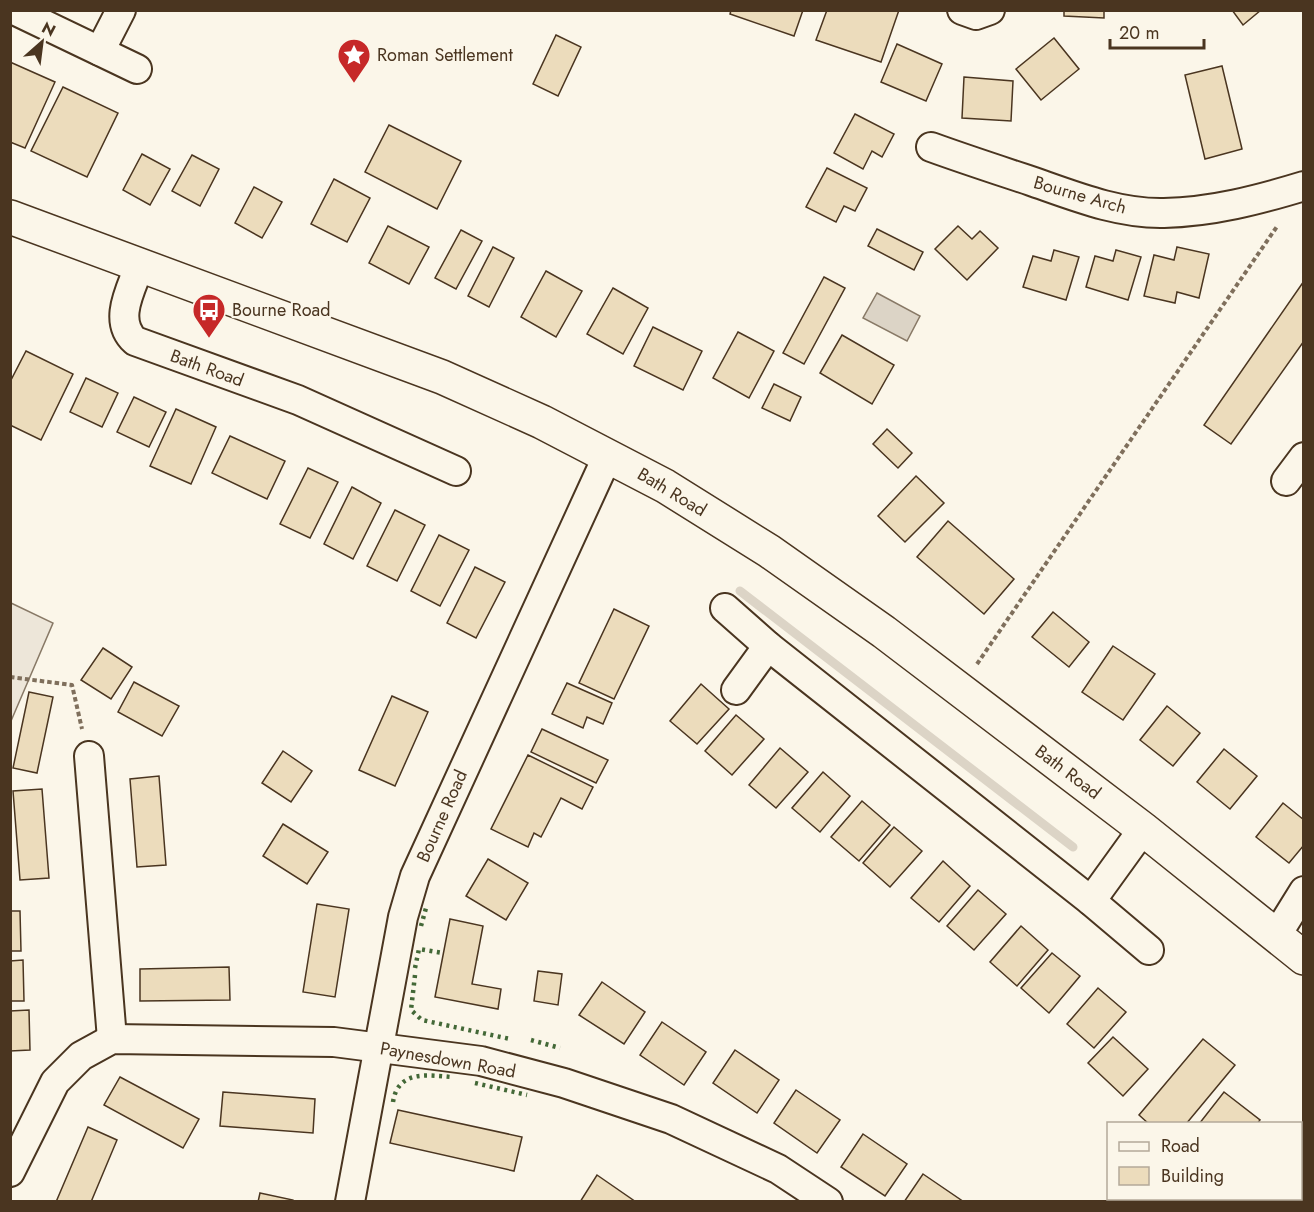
<svg xmlns="http://www.w3.org/2000/svg" width="1314" height="1212" viewBox="0 0 1314 1212" font-family="Jost,sans-serif">
<style>
.green{fill:#ede6d9;stroke:#887966;stroke-width:1.5}
.water{fill:#dcd4c6;stroke:#887966;stroke-width:1.5}
.lines{fill:none;stroke-linecap:round;stroke-linejoin:round}
.stream{stroke:#dcd4c6;stroke-width:9}
.building{fill:#ecdcbc;stroke:#4a3520;stroke-width:1.5}
.street-casing{stroke:#4a3520;stroke-width:32}
.primary-casing{stroke:#4a3520;stroke-width:36}
.path{stroke:#7f6f5c;stroke-width:4;stroke-dasharray:4.5 3;stroke-linecap:butt}
.street{stroke:#fbf6e9;stroke-width:28}
.primary{stroke:#fbf6e9;stroke-width:33}
.hedge{stroke:#436837;stroke-width:4.5;stroke-dasharray:3 4.5;stroke-linecap:butt}
.labels{text-anchor:middle;stroke-width:4.5;stroke-linejoin:round;paint-order:stroke}
.poi-label{font-size:18px;fill:#4a3520;stroke:#fbf6e9;text-anchor:start}
.street-label{font-size:18px;fill:#4a3520;stroke:#fbf6e9}
</style>
<rect width="100%" height="100%" fill="#fbf6e9"/>
<path class="green" d="M 11,603 L 53,623 L 11,721 Z"/>
<path class="water" d="M 877,293 L 920,316 L 907,341 L 863,318 Z"/>
<g class="lines">
<path class="stream" d="M 740,591 L 1073,847"/>
</g>
<g class="building">
<path d="M 731,10 L 803,10 L 794,36 L 730,14 Z"/>
<path d="M 827,10 L 899,10 L 881,62 L 816,40 Z"/>
<path d="M 1064,10 L 1104,10 L 1104,18 L 1064,16 Z"/>
<path d="M 1232,10 L 1261,10 L 1243,25 Z"/>
<path d="M 556,35 L 581,47 L 558,96 L 533,84 Z"/>
<path d="M 1054,38 L 1079,69 L 1041,100 L 1016,69 Z"/>
<path d="M 897,44 L 942,64 L 926,101 L 881,82 Z"/>
<path d="M 10,62 L 55,82 L 25,148 L 10,142 Z"/>
<path d="M 1222,66 L 1242,149 L 1205,159 L 1185,75 Z"/>
<path d="M 964,77 L 1013,81 L 1011,121 L 962,118 Z"/>
<path d="M 63,87 L 118,113 L 87,177 L 31,151 Z"/>
<path d="M 855,114 L 894,134 L 882,157 L 872,151 L 863,169 L 834,153 Z"/>
<path d="M 389,125 L 461,161 L 437,209 L 365,172 Z"/>
<path d="M 142,154 L 170,169 L 150,205 L 123,190 Z"/>
<path d="M 192,155 L 219,169 L 200,206 L 172,191 Z"/>
<path d="M 827,168 L 867,188 L 855,211 L 844,206 L 836,222 L 806,207 Z"/>
<path d="M 334,179 L 370,198 L 347,242 L 311,224 Z"/>
<path d="M 254,187 L 282,202 L 262,238 L 235,223 Z"/>
<path d="M 388,226 L 429,247 L 409,284 L 369,263 Z"/>
<path d="M 958,226 L 972,239 L 980,231 L 998,248 L 967,280 L 935,249 Z"/>
<path d="M 877,229 L 923,252 L 914,270 L 868,246 Z"/>
<path d="M 461,230 L 482,241 L 456,289 L 435,278 Z"/>
<path d="M 493,247 L 514,258 L 489,307 L 468,296 Z"/>
<path d="M 1177,247 L 1209,254 L 1199,298 L 1177,292 L 1175,303 L 1144,296 L 1154,255 L 1174,260 Z"/>
<path d="M 1054,250 L 1079,257 L 1066,300 L 1023,287 L 1033,256 L 1051,261 Z"/>
<path d="M 1116,250 L 1141,257 L 1128,300 L 1086,287 L 1095,256 L 1113,261 Z"/>
<path d="M 546,271 L 582,291 L 556,337 L 521,317 Z"/>
<path d="M 824,277 L 845,288 L 804,364 L 783,353 Z"/>
<path d="M 1304,281 L 1304,341 L 1231,444 L 1204,425 Z"/>
<path d="M 613,288 L 648,308 L 623,354 L 587,334 Z"/>
<path d="M 653,327 L 702,351 L 683,390 L 634,366 Z"/>
<path d="M 738,332 L 774,351 L 749,398 L 713,378 Z"/>
<path d="M 842,335 L 894,365 L 872,404 L 820,373 Z"/>
<path d="M 26,351 L 73,374 L 41,440 L 10,425 L 10,382 Z"/>
<path d="M 86,378 L 118,393 L 102,427 L 70,412 Z"/>
<path d="M 774,384 L 801,397 L 790,421 L 762,408 Z"/>
<path d="M 134,397 L 166,412 L 149,447 L 117,432 Z"/>
<path d="M 176,409 L 216,427 L 191,484 L 150,466 Z"/>
<path d="M 887,429 L 912,453 L 898,468 L 873,444 Z"/>
<path d="M 230,436 L 285,461 L 267,499 L 212,473 Z"/>
<path d="M 308,468 L 338,482 L 310,538 L 280,524 Z"/>
<path d="M 916,476 L 944,503 L 905,542 L 878,516 Z"/>
<path d="M 352,487 L 381,503 L 353,559 L 324,544 Z"/>
<path d="M 395,510 L 425,525 L 397,581 L 367,566 Z"/>
<path d="M 948,521 L 1014,579 L 984,614 L 917,557 Z"/>
<path d="M 439,535 L 469,550 L 440,606 L 411,591 Z"/>
<path d="M 475,567 L 505,582 L 476,638 L 447,623 Z"/>
<path d="M 614,609 L 649,626 L 614,699 L 579,683 Z"/>
<path d="M 1053,612 L 1089,642 L 1069,667 L 1032,637 Z"/>
<path d="M 1113,646 L 1155,674 L 1123,720 L 1082,692 Z"/>
<path d="M 103,648 L 132,667 L 111,699 L 81,680 Z"/>
<path d="M 134,682 L 179,706 L 162,736 L 118,712 Z"/>
<path d="M 567,683 L 612,703 L 603,724 L 587,717 L 583,728 L 552,714 Z"/>
<path d="M 701,684 L 729,709 L 697,744 L 670,721 Z"/>
<path d="M 29,692 L 53,697 L 37,773 L 13,768 Z"/>
<path d="M 392,696 L 428,712 L 395,786 L 359,770 Z"/>
<path d="M 1167,706 L 1200,733 L 1173,766 L 1140,740 Z"/>
<path d="M 736,715 L 764,739 L 732,775 L 705,751 Z"/>
<path d="M 542,729 L 608,760 L 596,783 L 531,752 Z"/>
<path d="M 780,748 L 808,772 L 776,808 L 749,785 Z"/>
<path d="M 1224,749 L 1257,776 L 1230,809 L 1197,782 Z"/>
<path d="M 283,751 L 312,771 L 291,802 L 262,783 Z"/>
<path d="M 528,755 L 593,787 L 582,809 L 561,798 L 541,837 L 534,833 L 528,847 L 491,829 Z"/>
<path d="M 823,772 L 850,796 L 820,832 L 792,808 Z"/>
<path d="M 159,776 L 166,865 L 137,867 L 130,779 Z"/>
<path d="M 42,789 L 49,878 L 20,880 L 13,791 Z"/>
<path d="M 862,801 L 890,825 L 859,861 L 831,837 Z"/>
<path d="M 1283,803 L 1304,820 L 1304,845 L 1289,863 L 1256,837 Z"/>
<path d="M 283,824 L 328,852 L 307,884 L 263,856 Z"/>
<path d="M 894,827 L 922,851 L 890,887 L 863,863 Z"/>
<path d="M 488,859 L 528,883 L 506,920 L 466,896 Z"/>
<path d="M 943,861 L 970,886 L 939,922 L 911,898 Z"/>
<path d="M 978,890 L 1006,914 L 974,950 L 947,926 Z"/>
<path d="M 317,904 L 349,909 L 335,997 L 303,992 Z"/>
<path d="M 10,911 L 20,911 L 21,951 L 10,951 Z"/>
<path d="M 450,919 L 483,926 L 472,984 L 501,989 L 498,1009 L 435,997 Z"/>
<path d="M 1021,926 L 1048,950 L 1017,986 L 990,962 Z"/>
<path d="M 1052,953 L 1080,976 L 1049,1013 L 1021,988 Z"/>
<path d="M 23,960 L 24,1001 L 10,1001 L 10,961 Z"/>
<path d="M 229,967 L 230,1000 L 140,1001 L 140,969 Z"/>
<path d="M 538,971 L 562,974 L 558,1005 L 534,1001 Z"/>
<path d="M 602,982 L 645,1012 L 624,1044 L 579,1015 Z"/>
<path d="M 1098,988 L 1126,1012 L 1094,1048 L 1067,1024 Z"/>
<path d="M 29,1010 L 30,1050 L 10,1051 L 10,1011 Z"/>
<path d="M 662,1022 L 706,1052 L 684,1085 L 640,1055 Z"/>
<path d="M 1113,1037 L 1148,1069 L 1123,1096 L 1088,1063 Z"/>
<path d="M 1203,1039 L 1235,1065 L 1186,1124 L 1149,1124 L 1139,1115 Z"/>
<path d="M 735,1050 L 779,1080 L 757,1113 L 713,1083 Z"/>
<path d="M 120,1077 L 199,1119 L 183,1148 L 104,1105 Z"/>
<path d="M 796,1090 L 840,1120 L 817,1153 L 774,1123 Z"/>
<path d="M 223,1092 L 315,1099 L 313,1133 L 220,1126 Z"/>
<path d="M 1224,1092 L 1260,1120 L 1257,1124 L 1199,1124 Z"/>
<path d="M 398,1110 L 522,1137 L 514,1171 L 390,1143 Z"/>
<path d="M 88,1127 L 117,1140 L 91,1202 L 56,1202 Z"/>
<path d="M 863,1134 L 907,1164 L 885,1196 L 841,1167 Z"/>
<path d="M 923,1174 L 964,1202 L 904,1202 Z"/>
<path d="M 597,1175 L 636,1202 L 580,1202 Z"/>
<path d="M 260,1193 L 293,1200 L 293,1202 L 258,1202 Z"/>
</g>
<g class="lines">
<g class="street-casing">
<g id="street">
<path d="M 14,10 L 137,69"/>
<path d="M 962,10 L 976,15 L 990,10"/>
<path d="M 100,51 L 121,10"/>
<path d="M 931,147 C 964,159 998,170 1031,181 C 1074,196 1118,214 1164,213 C 1212,212 1258,200 1304,186"/>
<path d="M 140,264 C 132,288 112,320 135,341 L 298,400 L 456,471"/>
<path d="M 1286,481 L 1304,457"/>
<path d="M 725,608 L 768,646 L 1091,901 L 1149,950"/>
<path d="M 736,690 L 768,646"/>
<path d="M 89,756 L 112,1039"/>
<path d="M 1091,901 L 1143,829"/>
<path d="M 1276,936 L 1304,891"/>
<path d="M 10,1172 L 55,1082 L 81,1056 L 112,1039 L 334,1042 L 481,1061 L 564,1083 L 671,1119 L 778,1169 L 828,1202"/>
<path d="M 350,1202 L 403,917 L 415,876 L 608,455"/>
</g>
</g>
<g class="primary-casing">
<path id="primary" d="M 10,217 L 442,377 L 542,422 L 665,486 L 769,551 L 884,632 L 1143,829 L 1304,958"/>
</g>
<g class="path">
<path d="M 977,664 L 1278,225"/>
<path d="M 10,677 L 72,685 L 82,729"/>
</g>
<use href="#street" class="street"/>
<use href="#primary" class="primary"/>
<g class="hedge">
<path d="M 421,926 L 426,908"/>
<path d="M 415,968 L 419,949 L 443,953"/>
<path d="M 415,975 L 411,1010 L 422,1020 L 510,1039"/>
<path d="M 531,1040 L 560,1048"/>
<path d="M 475,1083 L 527,1095"/>
<path d="M 393,1102 C 398,1070 427,1075 451,1077"/>
</g>
</g>
<defs>
<g id="sight-pin" transform="scale(1.725)"><path d="M0 17L-7.5 6A9.5 9.5 0 1 1 7.5 6Z" fill="#c62828" stroke="#fbf6e9"/><path d="M0-6L1.8-2.2L6-1.7L2.9 1.2L3.7 5.4L0 3.3L-3.7 5.4L-2.9 1.2L-6-1.7L-1.8-2.2Z" fill="#fff"/></g>
<g id="bus-pin" transform="scale(1.725)"><path d="M0 17L-7.5 6A9.5 9.5 0 1 1 7.5 6Z" fill="#c62828" stroke="#fbf6e9"/><path d="M-5-6H5V4H4V6H2V4H-2V6H-4V4H-5ZM-3.5-4V0h7V-4ZM-3.5 1.2v1.5H-2V1.2ZM2 1.2v1.5H3.5V1.2Z" fill="#fff"/></g>
</defs>
<g fill-rule="evenodd">
<use href="#sight-pin" x="354" y="55"/>
<use href="#bus-pin" x="209" y="310"/>
</g>
<g class="labels">
<g class="poi-label">
<text x="377" y="61">Roman Settlement</text>
<text x="232" y="316">Bourne Road</text>
</g>
<g class="street-label">
<text transform="translate(1080 195) rotate(16)" y="6">Bourne Arch</text>
<text transform="translate(207 368) rotate(20)" y="6">Bath Road</text>
<text transform="translate(672 492) rotate(31)" y="6">Bath Road</text>
<text transform="translate(1068 772) rotate(37)" y="6">Bath Road</text>
<text transform="translate(442 816) rotate(-66)" y="6">Bourne Road</text>
<text transform="translate(448 1060) rotate(10)" y="6">Paynesdown Road</text>
</g>
</g>
<rect width="1314" height="1212" fill="none" stroke="#4a3520" stroke-width="24"/>
<rect x="1107" y="1122" width="195" height="78" fill="#fbf6e9" stroke="#b4a999" stroke-width="1.5"/>
<rect x="1119" y="1142" width="30" height="9" fill="#fbf6e9" stroke="#b4a999" stroke-width="1.5"/>
<text x="1161" y="1152" font-size="18" fill="#4a3520">Road</text>
<rect x="1119" y="1167" width="30" height="18" fill="#ecdcbc" stroke="#b4a999" stroke-width="1.5"/>
<text x="1161" y="1182" font-size="18" fill="#4a3520">Building</text>
<g transform="translate(42 42) rotate(28)" stroke="#fbf6e9" stroke-width="4.5" paint-order="stroke">
<path d="M0-4.5L10 22L0 15L-10 22Z" fill="#4a3520"/>
<text y="-9" font-size="16" font-weight="bold" text-anchor="middle" fill="#4a3520">N</text>
</g>
<path d="M1110 39v9h94v-9" fill="none" stroke="#4a3520" stroke-width="3"/>
<text x="1119" y="39" font-size="18" fill="#4a3520" stroke="#fbf6e9" stroke-width="4.5" paint-order="stroke">20 m</text>
</svg>
